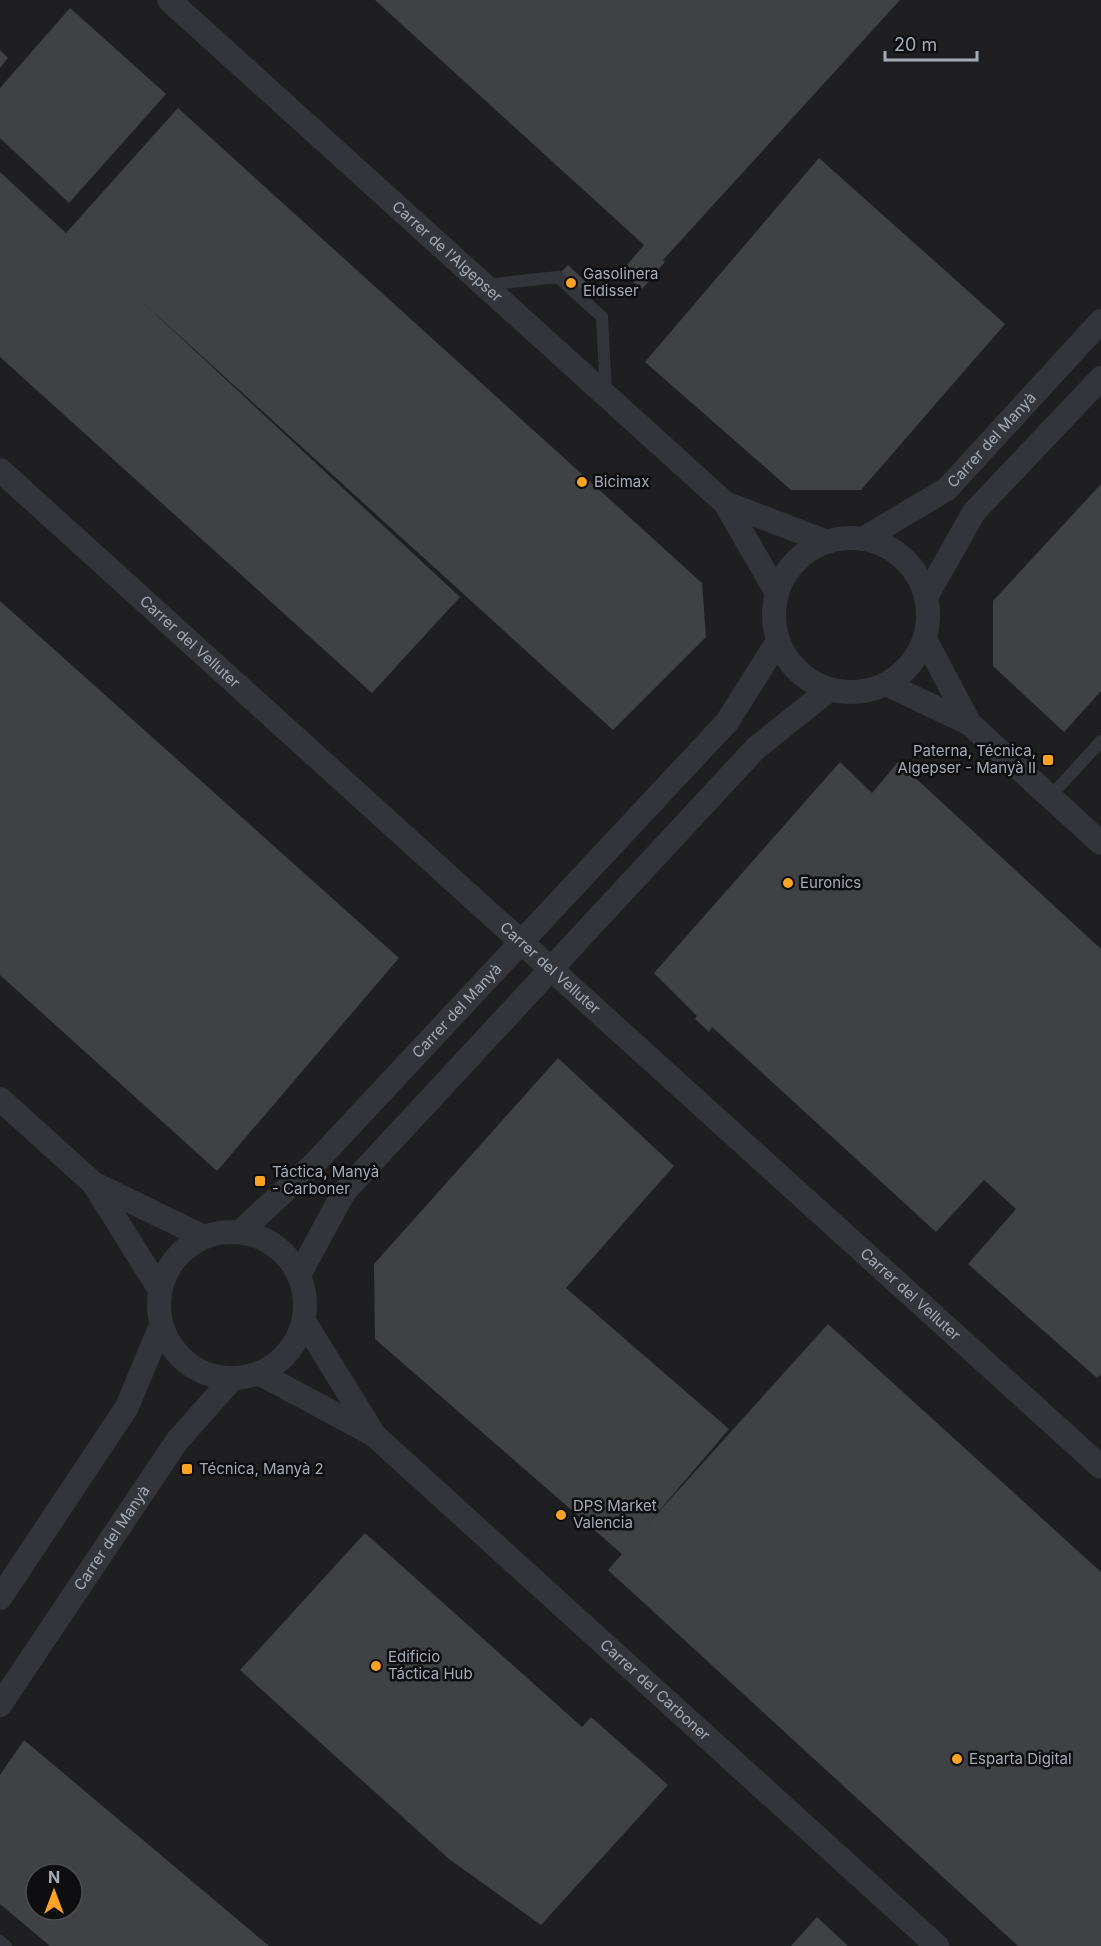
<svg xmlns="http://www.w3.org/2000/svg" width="1101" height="1946" viewBox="0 0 1101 1946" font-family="Inter,sans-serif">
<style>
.built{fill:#1f1f22;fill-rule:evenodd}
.building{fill:#3f4145;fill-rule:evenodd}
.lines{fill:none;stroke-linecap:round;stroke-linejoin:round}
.lane{stroke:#34353a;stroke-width:12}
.street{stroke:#34353a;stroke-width:24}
.poi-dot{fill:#faa326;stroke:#0e0e10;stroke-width:2}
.labels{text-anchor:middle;stroke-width:5;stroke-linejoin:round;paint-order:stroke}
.street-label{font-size:15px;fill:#a4abb6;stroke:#0e0e10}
.poi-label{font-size:15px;fill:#a4abb6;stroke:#0e0e10;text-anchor:start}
</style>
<rect width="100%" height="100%" fill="#131315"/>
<path class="built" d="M 0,0 L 1101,0 L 1101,1946 L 0,1946 ZM 36,1874 L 72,1874 L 72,1910 L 36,1910 Z"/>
<g class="building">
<path d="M 375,0 L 900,0 L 663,260 L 665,262 L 642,289 L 621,272 L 644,245 Z"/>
<path d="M 70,8 L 166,94 L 69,203 L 0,138 L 0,88 Z"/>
<path d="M 0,50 L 8,58 L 0,68 Z"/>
<path d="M 178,108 L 702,583 L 706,637 L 613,730 L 138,298 L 460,597 L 372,693 L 0,357 L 0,172 L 66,233 Z"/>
<path d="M 819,158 L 1005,324 L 861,490 L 791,490 L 645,362 Z"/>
<path d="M 568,265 L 587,283 L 580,290 L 561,272 Z"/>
<path d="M 1101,484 L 1101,691 L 1064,732 L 993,666 L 993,601 Z"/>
<path d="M 0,601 L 399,958 L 217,1171 L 0,975 Z"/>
<path d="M 840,762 L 872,793 L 898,762 L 1101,949 L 1101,1374 L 1097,1378 L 968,1264 L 1016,1209 L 984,1180 L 936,1232 L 712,1027 L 709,1032 L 695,1019 L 697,1016 L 654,973 Z"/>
<path d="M 558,1058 L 674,1166 L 566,1288 L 729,1429 L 647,1525 L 828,1324 L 1101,1572 L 1101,1946 L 1018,1946 L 608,1570 L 622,1554 L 375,1339 L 374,1264 Z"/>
<path d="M 365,1533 L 582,1727 L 591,1717 L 668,1785 L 541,1925 L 449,1859 L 240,1670 Z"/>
<path d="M 24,1740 L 269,1946 L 50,1946 L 0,1904 L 0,1775 ZM 36,1874 L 72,1874 L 72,1910 L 36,1910 Z"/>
<path d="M 817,1917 L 848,1946 L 791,1946 Z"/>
</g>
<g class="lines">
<g class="lane">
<path d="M 484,285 L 558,277 L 602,317 L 606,394"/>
<path d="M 1050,797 L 1101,741"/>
<path d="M 0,1941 L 6,1946"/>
</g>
<g class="street">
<path id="s1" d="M 169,0 L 725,503 L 777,593"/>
<path id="s2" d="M 0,470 L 1101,1467"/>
<path d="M 725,503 L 827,542"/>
<circle cx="851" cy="615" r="77"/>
<path id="s3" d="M 863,539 L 947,489 L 1101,321"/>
<path d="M 926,597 L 974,512 L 1101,378"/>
<path d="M 925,639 L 970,724"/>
<path d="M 886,684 L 970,724 L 1101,843"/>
<path d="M 0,1099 L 93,1183 L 160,1290"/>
<path d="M 93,1183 L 204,1237"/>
<circle cx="232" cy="1305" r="73"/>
<path id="s4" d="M 240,1232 L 314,1164 L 727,722 L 778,641"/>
<path d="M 299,1275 L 344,1192 L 756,748 L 830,689"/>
<path d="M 304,1321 L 373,1433"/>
<path id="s5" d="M 259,1373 L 374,1435 L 937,1946"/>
<path d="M 0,1598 L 127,1407 L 161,1325"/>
<path id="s6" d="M 0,1705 L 177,1441 L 233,1378"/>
</g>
</g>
<g class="poi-dot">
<circle cx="571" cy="283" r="6"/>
<circle cx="582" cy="482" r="6"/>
<rect x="1042" y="754" width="12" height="12" rx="3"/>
<circle cx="788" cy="883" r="6"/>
<rect x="254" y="1175" width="12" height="12" rx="3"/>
<rect x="181" y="1463" width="12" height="12" rx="3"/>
<circle cx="561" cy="1515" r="6"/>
<circle cx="376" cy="1666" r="6"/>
<circle cx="957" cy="1759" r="6"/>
</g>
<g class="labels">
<g class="street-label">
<text dy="5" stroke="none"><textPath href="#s1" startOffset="375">Carrer de l'Algepser</textPath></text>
<text dy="5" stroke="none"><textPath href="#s3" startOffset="164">Carrer del Manyà</textPath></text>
<text dy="5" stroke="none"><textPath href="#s2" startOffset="256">Carrer del Velluter</textPath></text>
<text dy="5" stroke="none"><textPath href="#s2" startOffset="742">Carrer del Velluter</textPath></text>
<text dy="5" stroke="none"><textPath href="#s4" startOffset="310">Carrer del Manyà</textPath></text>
<text dy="5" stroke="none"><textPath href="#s2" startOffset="1228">Carrer del Velluter</textPath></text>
<text dy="5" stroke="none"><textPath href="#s6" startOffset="201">Carrer del Manyà</textPath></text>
<text dy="5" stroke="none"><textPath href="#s5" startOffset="510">Carrer del Carboner</textPath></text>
</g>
<g class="poi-label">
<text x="583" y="279">Gasolinera<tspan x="583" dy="17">Eldisser</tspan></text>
<text x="594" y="487">Bicimax</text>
<text x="1036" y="756" text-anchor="end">Paterna, Técnica,<tspan x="1036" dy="17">Algepser - Manyà II</tspan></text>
<text x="800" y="888">Euronics</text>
<text x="272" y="1177">Táctica, Manyà<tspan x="272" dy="17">- Carboner</tspan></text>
<text x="199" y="1474">Técnica, Manyà 2</text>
<text x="573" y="1511">DPS Market<tspan x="573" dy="17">Valencia</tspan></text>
<text x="388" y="1662">Edificio<tspan x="388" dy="17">Táctica Hub</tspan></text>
<text x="969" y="1764">Esparta Digital</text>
</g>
</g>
<g transform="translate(54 1892)"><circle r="28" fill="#0e0e10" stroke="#4a4d52" stroke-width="1.5"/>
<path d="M0-4.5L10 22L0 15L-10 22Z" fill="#faa326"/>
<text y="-9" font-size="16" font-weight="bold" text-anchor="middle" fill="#a4abb6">N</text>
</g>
<path d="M885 51v9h92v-9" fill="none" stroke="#a4abb6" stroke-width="3"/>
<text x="894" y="51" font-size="18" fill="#a4abb6" stroke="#0e0e10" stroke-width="4.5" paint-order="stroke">20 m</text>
</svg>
